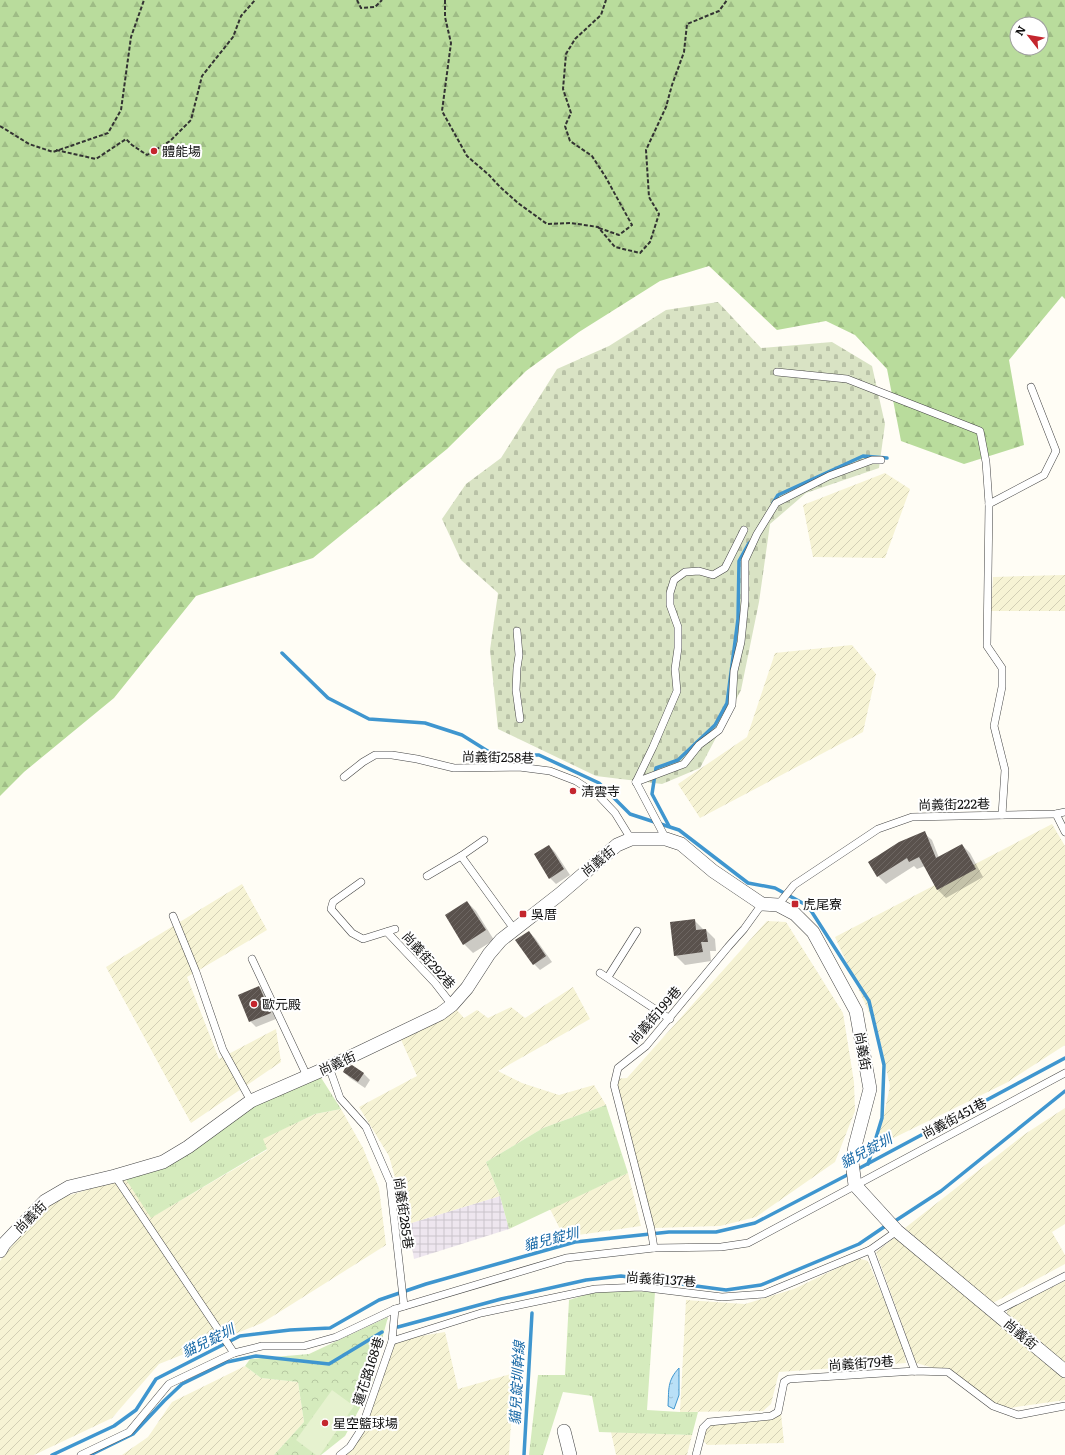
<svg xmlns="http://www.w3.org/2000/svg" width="1065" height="1455" viewBox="0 0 1065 1455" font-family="Literata,'Noto Sans TC',serif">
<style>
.industrial{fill:url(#industrial-grid)}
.farmland{fill:url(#farmland-furrows)}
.grass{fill:url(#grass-tufts)}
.forest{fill:url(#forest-firs);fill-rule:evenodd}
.cemetery{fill:url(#cemetery-stones)}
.park{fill:url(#park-crowns)}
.pitch{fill:#e6f2cf}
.water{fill:url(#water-ripples);stroke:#3f96cf}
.shadow{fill:#0003}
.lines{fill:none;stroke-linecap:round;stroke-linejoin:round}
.stream{stroke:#3f96cf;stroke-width:3.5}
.building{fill:url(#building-hatch)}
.lane-casing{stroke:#444;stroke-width:8}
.street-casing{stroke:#444;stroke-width:14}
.path{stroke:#333;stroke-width:2;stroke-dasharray:4 2;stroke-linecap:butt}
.lane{stroke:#fff;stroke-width:7}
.street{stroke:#fff;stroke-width:13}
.poi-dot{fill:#c4262e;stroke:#fff;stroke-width:1.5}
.labels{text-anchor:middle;stroke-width:4;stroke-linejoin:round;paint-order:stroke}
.poi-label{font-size:13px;fill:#111;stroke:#fff;text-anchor:start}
.street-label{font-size:13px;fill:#111;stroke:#fff}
.water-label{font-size:14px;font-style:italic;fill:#1768a6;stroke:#fff}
</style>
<defs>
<pattern id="industrial-grid" width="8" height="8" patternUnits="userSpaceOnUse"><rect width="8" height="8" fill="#eee6ef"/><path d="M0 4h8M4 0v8" fill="none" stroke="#cbc4cc"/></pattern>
<pattern id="farmland-furrows" width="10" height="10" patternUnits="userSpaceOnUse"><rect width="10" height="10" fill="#f6f3d4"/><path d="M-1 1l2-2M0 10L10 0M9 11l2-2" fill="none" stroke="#d2cfb5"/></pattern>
<pattern id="grass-tufts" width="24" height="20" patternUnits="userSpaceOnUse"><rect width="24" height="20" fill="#d5ebbd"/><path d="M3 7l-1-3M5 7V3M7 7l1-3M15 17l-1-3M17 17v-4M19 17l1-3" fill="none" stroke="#b6c8a1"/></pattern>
<pattern id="forest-firs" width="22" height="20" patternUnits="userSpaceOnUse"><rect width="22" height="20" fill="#b9dc9c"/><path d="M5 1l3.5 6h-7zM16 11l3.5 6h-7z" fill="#9ebc85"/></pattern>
<pattern id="cemetery-stones" width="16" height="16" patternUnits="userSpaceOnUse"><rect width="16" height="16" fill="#d9e3c4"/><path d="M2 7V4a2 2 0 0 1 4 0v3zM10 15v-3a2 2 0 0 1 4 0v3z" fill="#b9c2a7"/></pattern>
<pattern id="park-crowns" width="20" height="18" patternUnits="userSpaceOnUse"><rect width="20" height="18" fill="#d5ebbd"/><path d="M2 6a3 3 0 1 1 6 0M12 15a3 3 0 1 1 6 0" fill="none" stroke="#b6c8a1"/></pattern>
<pattern id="water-ripples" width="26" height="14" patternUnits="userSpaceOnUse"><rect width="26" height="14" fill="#b9e0f7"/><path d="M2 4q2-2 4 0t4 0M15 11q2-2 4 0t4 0" fill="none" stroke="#9ebfd3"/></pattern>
<pattern id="building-hatch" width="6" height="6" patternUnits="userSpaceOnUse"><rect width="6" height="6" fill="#5a524d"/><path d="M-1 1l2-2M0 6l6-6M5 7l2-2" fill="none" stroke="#6d6662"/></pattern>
</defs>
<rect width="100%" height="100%" fill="#fffdf5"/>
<path class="industrial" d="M 500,1196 L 509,1229 L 414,1259 L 408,1224 Z"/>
<g class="farmland">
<path d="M 885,473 L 910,489 L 885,558 L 813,557 L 803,505 Z"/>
<path d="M 1065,575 L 1065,611 L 991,611 L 993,577 Z"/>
<path d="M 852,645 L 876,674 L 863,732 L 700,818 L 678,784 L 747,737 L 775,653 Z"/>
<path d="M 1052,824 L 1065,846 L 1065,1045 L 1006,1083 L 871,1149 L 883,1119 L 890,1086 L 878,1032 L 835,937 Z"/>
<path d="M 242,884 L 267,930 L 187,977 L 219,1059 L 276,1029 L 281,1062 L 191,1123 L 106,967 Z"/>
<path d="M 767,921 L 786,922 L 843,1013 L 854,1082 L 855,1111 L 835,1162 L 756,1217 L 720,1226 L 653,1228 L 614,1079 L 627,1078 Z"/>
<path d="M 573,987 L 590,1019 L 498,1071 L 522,1083 L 559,1095 L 594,1085 L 606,1105 L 543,1128 L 486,1162 L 500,1196 L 408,1224 L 389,1156 L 359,1107 L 417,1076 L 399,1035 L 454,1007 L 464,1018 L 477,1010 L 488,1018 L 511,1007 L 525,1018 Z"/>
<path d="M 1065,1108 L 1065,1224 L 1052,1232 L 1065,1255 L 1065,1264 L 991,1304 L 905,1228 L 1025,1134 Z"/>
<path d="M 341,1109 L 363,1148 L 379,1188 L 386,1245 L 262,1323 L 159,1364 L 112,1418 L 34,1455 L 0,1455 L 0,1261 L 37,1213 L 64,1197 L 125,1178 L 152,1217 L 267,1150 L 262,1139 L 315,1114 Z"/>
<path d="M 628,1173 L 641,1226 L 564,1237 L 550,1209 Z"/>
<path d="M 894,1238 L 901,1241 L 1065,1374 L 1065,1400 L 1003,1409 L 952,1373 L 916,1363 L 876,1252 Z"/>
<path d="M 858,1258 L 868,1261 L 903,1345 L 906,1363 L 779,1372 L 771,1404 L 763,1411 L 680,1412 L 686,1300 L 745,1304 L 794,1289 Z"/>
<path d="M 1065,1281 L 1065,1364 L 1007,1316 L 1007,1308 Z"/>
<path d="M 445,1332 L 458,1389 L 514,1373 L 509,1455 L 344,1455 L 366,1416 L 386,1354 L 397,1340 Z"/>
<path d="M 245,1366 L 261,1378 L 298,1382 L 304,1422 L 274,1455 L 122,1455 L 148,1437 L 172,1402 Z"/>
<path d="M 781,1414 L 784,1443 L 707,1445 L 701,1438 L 707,1421 Z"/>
<path d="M 611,1432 L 692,1435 L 687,1455 L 616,1455 Z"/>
</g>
<g class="grass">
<path d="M 320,1076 L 341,1109 L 315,1114 L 263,1139 L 267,1149 L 151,1218 L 125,1178 L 256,1104 Z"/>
<path d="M 606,1105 L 628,1173 L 509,1229 L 500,1196 L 486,1162 L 543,1128 Z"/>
<path d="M 601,1290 L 655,1292 L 647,1410 L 680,1412 L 698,1412 L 692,1435 L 599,1432 L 592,1396 L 563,1392 L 543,1455 L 529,1455 L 538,1375 L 565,1375 L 569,1300 Z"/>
</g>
<path class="forest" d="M 0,0 L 1065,0 L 1065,299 L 1062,296 L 1009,360 L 1024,445 L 964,464 L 901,441 L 887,369 L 855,335 L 826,321 L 777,330 L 709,266 L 660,281 L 579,332 L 526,371 L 447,449 L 313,558 L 196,596 L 114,698 L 24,772 L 0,796 ZM 1017,24 L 1041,24 L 1041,48 L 1017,48 Z"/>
<path class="cemetery" d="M 718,302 L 761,348 L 832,342 L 872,366 L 885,424 L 879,468 L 806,493 L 770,524 L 759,602 L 741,690 L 700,768 L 662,784 L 596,776 L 498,729 L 490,650 L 498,593 L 461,560 L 442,519 L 466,484 L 501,458 L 557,369 L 609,346 L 666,310 Z"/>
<path class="park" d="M 388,1317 L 382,1339 L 376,1369 L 370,1389 L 345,1436 L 321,1455 L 274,1455 L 304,1422 L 298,1382 L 261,1378 L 245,1366 L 250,1359 L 309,1354 Z"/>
<path class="pitch" d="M 332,1390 L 354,1406 L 320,1455 L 316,1455 L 296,1440 Z"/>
<path class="water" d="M 679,1368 L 679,1395 L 674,1409 L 668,1406 C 669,1389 667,1381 679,1368 Z"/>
<g class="shadow">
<path d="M 924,833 L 932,840 L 939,858 L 962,845 L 970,853 L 983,877 L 946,898 L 938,890 L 925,866 L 917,869 L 914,866 L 886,884 L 878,876 Z"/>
<path d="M 549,846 L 555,852 L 570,875 L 556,884 L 550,878 Z"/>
<path d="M 467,902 L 476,911 L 494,940 L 473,953 L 464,944 Z"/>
<path d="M 694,920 L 704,930 L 706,930 L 715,939 L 716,951 L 710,951 L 711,961 L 685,965 L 675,955 Z"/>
<path d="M 529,932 L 535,938 L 552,962 L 540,970 L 534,964 Z"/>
<path d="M 259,987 L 265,993 L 276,1019 L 256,1027 L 250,1021 Z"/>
<path d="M 352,1066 L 364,1074 L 370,1080 L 365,1088 L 350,1078 L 344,1072 Z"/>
</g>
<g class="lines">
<g class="stream">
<path d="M 773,503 L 778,495 L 863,456 L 887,458"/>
<path d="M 282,653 L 328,698 L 369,719 L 425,723 L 462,735 L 494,755 L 539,755 L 599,783 L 630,814 L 679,830 L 748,883 L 775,888 L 808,906 L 869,1001 L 884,1065 L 882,1118 L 868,1164"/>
<path d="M 669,826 L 652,794 L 656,768 L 678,760 L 715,725 L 727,703 L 738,619 L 739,561 L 749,543"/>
<path d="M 856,1170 L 1065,1058"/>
<path d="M 895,1221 L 941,1191 L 1065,1091"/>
<path d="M 398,1327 L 501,1299 L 586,1280 L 621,1276 L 726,1290 L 761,1285 L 859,1244 L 884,1227"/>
<path d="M 52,1455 L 114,1426 L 136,1410 L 156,1379 L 240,1336 L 290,1330 L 330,1328 L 379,1300 L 426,1284 L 575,1242 L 669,1232 L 716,1232 L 755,1223 L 851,1173"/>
<path d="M 90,1455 L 133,1434 L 164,1401 L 182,1384 L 227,1362 L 256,1356 L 329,1364 L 382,1332"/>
<path d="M 524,1455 L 532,1313"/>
</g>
</g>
<g class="building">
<path d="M 925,831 L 936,858 L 962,844 L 976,869 L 937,890 L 919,857 L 909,862 L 907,858 L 877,877 L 868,862 L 899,842 Z"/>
<path d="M 549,845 L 564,869 L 549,879 L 534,854 Z"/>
<path d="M 467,901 L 486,930 L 463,945 L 445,915 Z"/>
<path d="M 695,919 L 696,930 L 706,929 L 708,942 L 701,942 L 703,952 L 674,956 L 670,922 Z"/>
<path d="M 529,931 L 546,956 L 533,965 L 515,940 Z"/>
<path d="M 259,986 L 271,1013 L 249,1022 L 238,995 Z"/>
<path d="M 352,1065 L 364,1073 L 358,1082 L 343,1072 L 345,1068 Z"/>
</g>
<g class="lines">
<g class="lane-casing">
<g id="lane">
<path d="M 777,372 L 847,379 L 980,431 L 986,462 L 989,504 L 987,646 L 1002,668 L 1002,687 L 994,726 L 1005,770 L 1002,815"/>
<path d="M 989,504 L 1044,475 L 1056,451 L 1031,387"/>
<path d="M 517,631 L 519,655 L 517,668 L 516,690 L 520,719"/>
<path d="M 344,777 L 363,762 L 375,755 L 392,755 L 417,759 L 454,768 L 519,767 L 550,771 L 576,781 L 599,796 L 615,813 L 631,839"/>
<path d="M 636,782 L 684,764 L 699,745 L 719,730 L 732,705 L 734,671 L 741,642 L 745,601 L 745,560 L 757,534 L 776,503 L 829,476 L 872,460 L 881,460"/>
<path d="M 636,782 L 653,747 L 677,691 L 675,669 L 678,648 L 678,627 L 670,605 L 670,593 L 674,580 L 685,572 L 699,571 L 713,575 L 725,568 L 744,530"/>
<path d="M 636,782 L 666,839"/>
<path d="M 1056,814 L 1065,832"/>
<path d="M 461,856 L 514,929"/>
<path d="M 427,876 L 461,856 L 484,840"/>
<path d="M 361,882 L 333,902 L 331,909 L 352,933 L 363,939 L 395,929"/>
<path d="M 778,905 L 794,885 L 878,829 L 912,817 L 1056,814 L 1065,812"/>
<path d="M 173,916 L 196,972 L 223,1050 L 251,1101"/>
<path d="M 387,932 L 435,983 L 452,1005"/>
<path d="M 252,959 L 307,1076"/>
<path d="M 600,973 L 670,1019"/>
<path d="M 608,977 L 637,931"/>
<path d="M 329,1067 L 340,1098 L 366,1127 L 390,1182 L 404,1306"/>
<path d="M 115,1176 L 234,1353"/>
<path d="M 654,1248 L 651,1229 L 614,1085 L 618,1068 L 646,1046 L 728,947 L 744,929 L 762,904"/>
<path d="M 870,1250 L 915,1371"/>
<path d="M 995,1312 L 1065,1276"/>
<path d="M 392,1341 L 481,1313 L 595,1289 L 640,1287 L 722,1297 L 764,1294 L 870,1250 L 897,1231"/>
<path d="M 81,1455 L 129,1432 L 169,1384 L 234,1353 L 262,1346 L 304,1346 L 336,1337 L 395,1309 L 566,1258 L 654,1248 L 721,1247 L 748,1243 L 1065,1073"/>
<path d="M 340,1455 L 350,1447 L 361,1430 L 392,1341 L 395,1309"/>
<path d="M 696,1455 L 703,1428 L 709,1422 L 771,1416 L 778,1412 L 784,1382 L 789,1379 L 915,1371 L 948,1372 L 993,1406 L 1018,1415 L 1065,1406"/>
</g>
</g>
<g class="street-casing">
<g id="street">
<path d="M 0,1251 L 4,1244 L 45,1201 L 69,1187 L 115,1176 L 163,1162 L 188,1147 L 251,1101 L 329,1067 L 440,1014 L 452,1005 L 467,988 L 489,954 L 501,940 L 560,894 L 617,845 L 631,839 L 666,839 L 681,844 L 713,871 L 762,904 L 778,905 L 795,914 L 813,932 L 856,1011 L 870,1089 L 855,1146 L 852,1162 L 855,1185 L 897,1231 L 1065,1371"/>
<path d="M 564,1431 L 570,1455"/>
</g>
</g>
<g class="path">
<path d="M 357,0 L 361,8 L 375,7 L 382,0"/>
<path d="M 445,0 L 445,17 L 451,43 L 442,111 L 467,156 L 489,175 L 500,187 L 518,203 L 547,224 L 571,223 L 598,227 L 615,247 L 640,253 L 650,242 L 659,214 L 649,197 L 646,150 L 666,107 L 672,85 L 684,52 L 687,24 L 719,11 L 727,0"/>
<path d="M 0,126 L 29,144 L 53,152 L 108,133 L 121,110 L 131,37 L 144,0"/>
<path d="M 56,150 L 96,159 L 126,139 L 132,145 L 147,155 L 170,141 L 191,120 L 202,76 L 233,37 L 241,16 L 255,0"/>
<path d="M 599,228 L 619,235 L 632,225 L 605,176 L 592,156 L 570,141 L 565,126 L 571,113 L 563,89 L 566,54 L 575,39 L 601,15 L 606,0"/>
</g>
<use href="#lane" class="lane"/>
<use href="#street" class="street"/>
</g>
<g class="poi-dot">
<circle cx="154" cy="151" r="4"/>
<circle cx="573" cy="791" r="4"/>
<rect x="791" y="900" width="8" height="8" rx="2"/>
<rect x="519" y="910" width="8" height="8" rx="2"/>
<circle cx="254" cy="1004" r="4"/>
<circle cx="325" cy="1423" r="4"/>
</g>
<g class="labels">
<g class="poi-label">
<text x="162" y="156">體能場</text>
<text x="581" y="796">清雲寺</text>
<text x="803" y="909">虎尾寮</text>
<text x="531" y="919">吳厝</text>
<text x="262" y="1009">歐元殿</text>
<text x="333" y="1428">星空籃球場</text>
</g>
<g class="street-label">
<text transform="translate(498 757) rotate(1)" y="5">尚義街258巷</text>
<text transform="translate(954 804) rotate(-1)" y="5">尚義街222巷</text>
<text transform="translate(598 861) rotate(-40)" y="5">尚義街</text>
<text transform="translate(429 960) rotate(48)" y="5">尚義街292巷</text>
<text transform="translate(655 1015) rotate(-49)" y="5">尚義街199巷</text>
<text transform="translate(863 1051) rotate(80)" y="5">尚義街</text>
<text transform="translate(337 1063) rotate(-24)" y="5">尚義街</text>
<text transform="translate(954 1118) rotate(-28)" y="5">尚義街451巷</text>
<text transform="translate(404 1213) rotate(82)" y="5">尚義街285巷</text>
<text transform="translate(30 1217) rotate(-45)" y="5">尚義街</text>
<text transform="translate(661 1279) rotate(4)" y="5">尚義街137巷</text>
<text transform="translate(1021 1334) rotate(40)" y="5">尚義街</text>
<text transform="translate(861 1363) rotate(-4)" y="5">尚義街79巷</text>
<text transform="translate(368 1371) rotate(-72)" y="5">蓮花路168巷</text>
</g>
<g class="water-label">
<text transform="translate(866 1151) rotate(-28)" y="5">貓兒錠圳</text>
<text transform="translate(551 1239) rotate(-14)" y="5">貓兒錠圳</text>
<text transform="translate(208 1341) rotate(-26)" y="5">貓兒錠圳</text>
<text transform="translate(517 1383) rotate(-87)" y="5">貓兒錠圳幹線</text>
</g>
</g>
<g transform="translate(1029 36) rotate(301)"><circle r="19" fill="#ffffff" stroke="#a0a0a0"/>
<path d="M0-3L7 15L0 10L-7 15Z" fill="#c4262e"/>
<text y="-6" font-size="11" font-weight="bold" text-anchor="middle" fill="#111111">N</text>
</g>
</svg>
